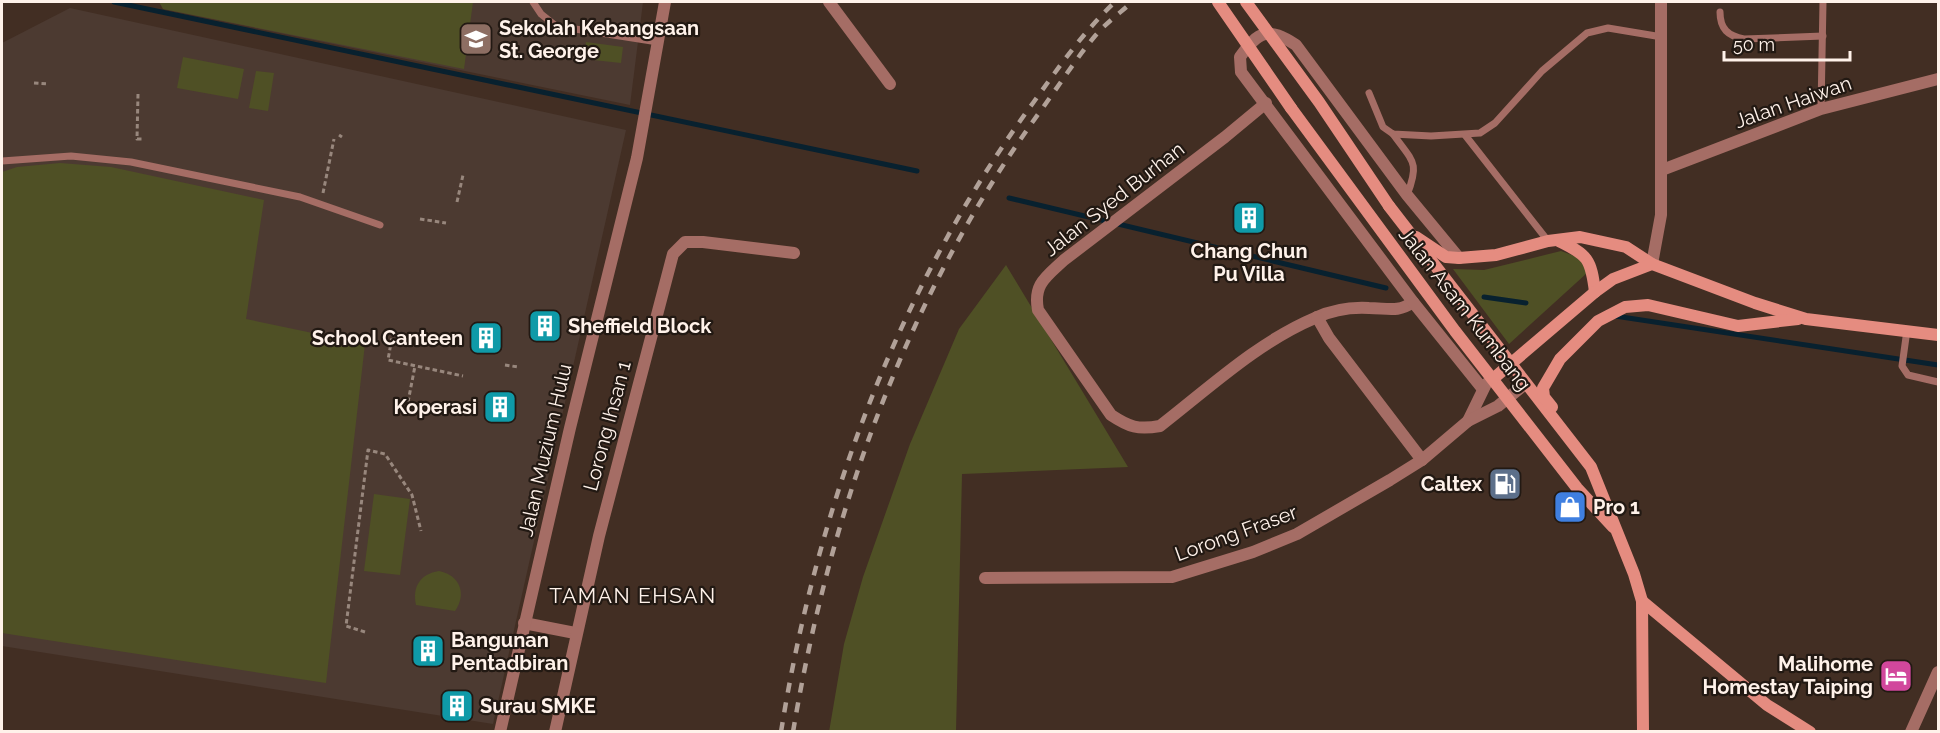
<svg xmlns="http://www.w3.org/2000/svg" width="1940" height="733" viewBox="0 0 1940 733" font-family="Raleway,sans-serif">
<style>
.education{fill:#4c3a31}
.green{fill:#4f5025}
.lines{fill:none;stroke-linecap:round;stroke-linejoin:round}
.stream{stroke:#08212f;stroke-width:5}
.path{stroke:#98877d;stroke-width:3;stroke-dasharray:4.5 3;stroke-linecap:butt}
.lane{stroke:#a56d65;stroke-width:7}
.street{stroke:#a56d65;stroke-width:12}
.secondary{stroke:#e58c80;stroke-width:12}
.rail{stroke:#b1a198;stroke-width:4.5;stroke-dasharray:10 10;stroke-linecap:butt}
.secondary-bridge{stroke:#e58c80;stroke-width:12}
.labels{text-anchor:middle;stroke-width:4.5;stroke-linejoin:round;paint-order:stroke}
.poi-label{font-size:20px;font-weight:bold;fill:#fff2ea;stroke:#221913;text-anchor:start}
.street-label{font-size:20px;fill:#fff2ea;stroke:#221913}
.neighbourhood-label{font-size:21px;letter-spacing:1.5px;fill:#fff2ea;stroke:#221913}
</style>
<rect width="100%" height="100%" fill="#422e23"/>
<g class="education">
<path d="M 162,2 L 643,2 L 630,105 L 163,9 Z"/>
<path d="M 70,8 L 626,130 L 493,724 L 2,646 L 2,43 Z"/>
</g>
<g class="green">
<path d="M 159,2 L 473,2 L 464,69 L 163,9 Z"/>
<path d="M 586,42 L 623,47 L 621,63 L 584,59 Z"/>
<path d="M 183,57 L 244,69 L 238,99 L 177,88 Z"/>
<path d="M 256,71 L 274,73 L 268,111 L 249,108 Z"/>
<path d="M 60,163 L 111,167 L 264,200 L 246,319 L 365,344 L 326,683 L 2,633 L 2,172 L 17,167 Z"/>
<path d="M 1561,251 L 1580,258 L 1587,273 L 1509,344 L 1453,269 L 1484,270 Z"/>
<path d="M 1006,265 L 1128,467 L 962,474 L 956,731 L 829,732 L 844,644 L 863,577 L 910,444 L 959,329 Z"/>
<path d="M 374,494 L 410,499 L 400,575 L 364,571 Z"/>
<path d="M 439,571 C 460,575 467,594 455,611 L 416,605 C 412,587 420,574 439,571 Z"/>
</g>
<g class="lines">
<g class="stream">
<path d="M 114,2 L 917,171"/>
<path d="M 1009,198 L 1386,288"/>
<path d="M 1484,297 L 1526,303"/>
<path d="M 1615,316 L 1938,365"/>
</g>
<g class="path">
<path d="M 34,83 L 48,84"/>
<path d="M 138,94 L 137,139 L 144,139"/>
<path d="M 339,135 L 342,137"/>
<path d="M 323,193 L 334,139"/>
<path d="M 457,202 L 463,175"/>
<path d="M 420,219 L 446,223"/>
<path d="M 393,331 L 388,360 L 463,376"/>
<path d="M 505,365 L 518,367"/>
<path d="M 408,402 L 415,366"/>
<path d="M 365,632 L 346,626 L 368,450 L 385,454 L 412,495 L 421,531"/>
</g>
<g class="lane">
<path d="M 533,2 L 541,14 L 556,26 L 658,42"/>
<path d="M 1720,12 C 1720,29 1728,36 1744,39 L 1823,36"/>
<path d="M 1369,93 L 1383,127 L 1393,134 L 1431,136 L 1480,133 L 1495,123 L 1542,71 L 1587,33 L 1608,28 L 1662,37"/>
<path d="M 1821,109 L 1823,2"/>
<path d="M 1393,134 C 1413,162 1420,162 1407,195"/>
<path d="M 1465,135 L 1548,241"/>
<path d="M 2,161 L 71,156 L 131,162 L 300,197 L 380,225"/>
<path d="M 1907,330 L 1902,366 L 1908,375 L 1938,382"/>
</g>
<g class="street">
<path d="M 829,2 L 890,84"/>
<path d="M 1266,103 L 1225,137 L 1064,260 C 1046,277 1033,284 1038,310 L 1111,415 C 1129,427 1138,430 1160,426 C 1209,388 1258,342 1315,318 C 1332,310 1351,307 1369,308 C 1387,308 1398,313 1413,302"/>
<path d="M 1662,170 L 1821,109 L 1938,79"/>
<path d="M 1459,258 L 1407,195 L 1296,45 C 1268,27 1259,30 1240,57 L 1241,72 L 1413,302 L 1482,388"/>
<path d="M 1652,264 L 1661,215 L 1661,2"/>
<path d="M 1317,317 L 1329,338 L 1422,460"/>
<path d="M 1468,421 L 1486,384"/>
<path d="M 985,578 L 1172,577 L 1253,552 L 1297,534 L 1390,480 L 1422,460 L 1468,421 L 1498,406 L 1525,384"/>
<path d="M 524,623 L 575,633"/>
<path d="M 500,732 L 570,428 L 637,158 L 665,2"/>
<path d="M 555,732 L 599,536 L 673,254 L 685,242 L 703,242 L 794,253"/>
<path d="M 1911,732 L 1938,672"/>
</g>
<g class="secondary">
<path d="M 1291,108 L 1455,331 L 1577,488 L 1613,527"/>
<path d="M 1389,206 L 1591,467 L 1634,574 L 1642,601 L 1643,732"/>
<path d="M 1416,237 L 1446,257 L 1459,258 L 1496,255 L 1548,241 L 1580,237 L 1626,247 L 1652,264"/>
<path d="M 1559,241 C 1588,255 1591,259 1595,292"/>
<path d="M 1494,378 L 1595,292 L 1613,279 L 1652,264 L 1755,303 L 1806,319 L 1938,335"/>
<path d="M 1552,407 L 1544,397 L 1543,388 L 1560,359 L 1598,321 L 1625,307 L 1648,305 L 1738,326 L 1798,319"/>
<path d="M 1642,601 L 1767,705 L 1810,732"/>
</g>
<g class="rail">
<path d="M 781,732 C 817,507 898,287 1033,103 C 1059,67 1083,32 1115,2"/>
<path d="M 793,732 C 830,511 907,295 1039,113 C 1058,87 1075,60 1095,36 C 1106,23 1120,13 1132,2"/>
</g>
<g class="secondary-bridge">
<path d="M 1218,2 L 1291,108"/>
<path d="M 1246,2 L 1319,102 L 1389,206"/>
</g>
</g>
<defs>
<g id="school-square" transform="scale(1.725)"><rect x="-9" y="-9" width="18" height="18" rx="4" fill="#8d6e63" stroke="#221913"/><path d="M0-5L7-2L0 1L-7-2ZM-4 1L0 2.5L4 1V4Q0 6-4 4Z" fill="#fff"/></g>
<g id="building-square" transform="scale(1.725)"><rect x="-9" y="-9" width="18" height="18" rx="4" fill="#0f9aa8" stroke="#221913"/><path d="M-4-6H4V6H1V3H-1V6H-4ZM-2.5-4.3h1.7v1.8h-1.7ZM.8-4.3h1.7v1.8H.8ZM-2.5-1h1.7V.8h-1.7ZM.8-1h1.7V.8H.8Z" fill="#fff"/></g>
<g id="fuel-square" transform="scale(1.725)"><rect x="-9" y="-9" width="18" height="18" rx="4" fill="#5c6f8a" stroke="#221913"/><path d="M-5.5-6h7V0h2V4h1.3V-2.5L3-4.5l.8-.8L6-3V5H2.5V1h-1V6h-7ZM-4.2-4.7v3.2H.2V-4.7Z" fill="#fff"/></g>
<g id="shop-square" transform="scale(1.725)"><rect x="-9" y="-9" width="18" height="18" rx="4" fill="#3f7fe0" stroke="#221913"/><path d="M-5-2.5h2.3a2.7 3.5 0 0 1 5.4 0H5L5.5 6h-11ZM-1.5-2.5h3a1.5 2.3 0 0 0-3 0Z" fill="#fff"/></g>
<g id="hotel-square" transform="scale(1.725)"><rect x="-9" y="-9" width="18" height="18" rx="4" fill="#d1479c" stroke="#221913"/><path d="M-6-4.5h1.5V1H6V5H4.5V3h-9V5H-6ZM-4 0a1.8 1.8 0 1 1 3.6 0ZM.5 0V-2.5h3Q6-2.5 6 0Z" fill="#fff"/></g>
</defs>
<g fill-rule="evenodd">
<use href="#school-square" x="476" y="39"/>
<use href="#building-square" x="1249" y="218"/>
<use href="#building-square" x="545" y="326"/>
<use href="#building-square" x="486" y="338"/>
<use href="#building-square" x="500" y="407"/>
<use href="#fuel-square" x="1505" y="484"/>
<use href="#shop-square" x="1570" y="507"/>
<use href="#building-square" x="428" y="651"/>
<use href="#hotel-square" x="1896" y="676"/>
<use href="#building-square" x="457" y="706"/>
</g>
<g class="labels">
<g class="poi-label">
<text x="499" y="35">Sekolah Kebangsaan<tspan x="499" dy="23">St. George</tspan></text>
<text x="1249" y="258" text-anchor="middle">Chang Chun<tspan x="1249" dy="23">Pu Villa</tspan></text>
<text x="568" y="333">Sheffield Block</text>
<text x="463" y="345" text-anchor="end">School Canteen</text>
<text x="477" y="414" text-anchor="end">Koperasi</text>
<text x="1482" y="491" text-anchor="end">Caltex</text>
<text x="1593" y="514">Pro 1</text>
<text x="451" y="647">Bangunan<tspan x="451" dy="23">Pentadbiran</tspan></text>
<text x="1873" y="671" text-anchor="end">Malihome<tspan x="1873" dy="23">Homestay Taiping</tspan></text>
<text x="480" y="713">Surau SMKE</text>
</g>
<g class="street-label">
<text transform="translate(1793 102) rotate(-19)" y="7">Jalan Haiwan</text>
<text transform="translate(1114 199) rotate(-38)" y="7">Jalan Syed Burhan</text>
<text transform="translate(1465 309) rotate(52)" y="7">Jalan Asam Kumbang</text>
<text transform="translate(607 426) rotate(-75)" y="7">Lorong Ihsan 1</text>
<text transform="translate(545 450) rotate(-77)" y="7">Jalan Muzium Hulu</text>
<text transform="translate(1236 533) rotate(-20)" y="7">Lorong Fraser</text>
</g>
<g class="neighbourhood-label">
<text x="633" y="603">TAMAN EHSAN</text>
</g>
</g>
<rect width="1940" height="733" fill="none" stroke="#fff2ea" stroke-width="6"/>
<path d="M1724 51v9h126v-9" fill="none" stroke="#fff2ea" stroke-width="3"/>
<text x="1733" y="51" font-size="18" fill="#fff2ea" stroke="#221913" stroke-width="4.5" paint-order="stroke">50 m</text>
</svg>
